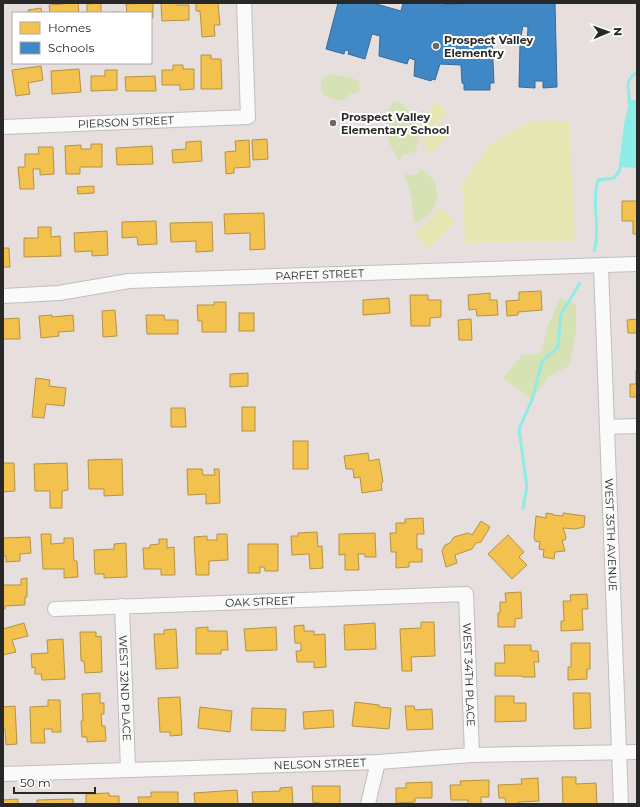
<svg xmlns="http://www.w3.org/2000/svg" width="640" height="807" viewBox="0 0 640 807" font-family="Montserrat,sans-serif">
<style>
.green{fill:#d6e2b4}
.pitch{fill:#e5e6b2}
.water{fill:#8dece6}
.homes{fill:#f2c14e;stroke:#b59343}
.schools{fill:#3f88c5;stroke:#386b96}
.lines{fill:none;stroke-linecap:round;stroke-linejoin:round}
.stream{stroke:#8dece6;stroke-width:3}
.minor-casing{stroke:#c0bebf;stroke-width:16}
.minor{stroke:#fbfafa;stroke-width:14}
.poi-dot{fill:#6b6867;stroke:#fff;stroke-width:1.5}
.labels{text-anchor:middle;stroke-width:4;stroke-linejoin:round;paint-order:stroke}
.poi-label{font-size:11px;font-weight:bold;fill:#282828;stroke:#fff;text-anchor:start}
.street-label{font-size:11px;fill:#282828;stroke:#fff}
</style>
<rect width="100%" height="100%" fill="#e7dfdd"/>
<g class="green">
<path d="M 332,74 L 349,77 L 359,81 L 360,89 L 359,92 L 349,95 L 341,101 C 336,100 331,99 326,96 C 319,92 319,80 326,76 C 328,75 330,75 332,74 Z"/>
<path d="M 394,101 L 402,103 L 407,108 L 418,131 L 419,139 L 415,152 L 403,154 L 399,161 C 387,141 380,122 394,101 Z"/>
<path d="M 421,169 C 446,183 440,216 414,223 L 412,199 L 404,174 C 412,176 415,176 421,169 Z"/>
<path d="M 560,298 L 576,304 L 576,332 L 569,366 L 549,376 L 532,400 L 503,378 L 522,355 L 540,354 L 548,326 Z"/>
</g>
<g class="pitch">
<path d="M 437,102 L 447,113 L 425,133 L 416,123 Z"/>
<path d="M 442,122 L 452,133 L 430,153 L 421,142 Z"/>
<path d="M 529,122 L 570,122 L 575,241 L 465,243 L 462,184 L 490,144 Z"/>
<path d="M 441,208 L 455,223 L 429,249 L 415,234 Z"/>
</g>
<path class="water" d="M 630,100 L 637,100 L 637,168 L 622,167 L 618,173 L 624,124 Z"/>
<g class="homes">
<path d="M 63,3 L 78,3 L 79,13 L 50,13 L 49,5 L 63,4 Z"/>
<path d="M 101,3 L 101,13 L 117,12 L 117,13 L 87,13 L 87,4 Z"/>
<path d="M 153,3 L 153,18 L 151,18 L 151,13 L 127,13 L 126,4 Z"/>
<path d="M 161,3 L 176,3 L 176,5 L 189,5 L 189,20 L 162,21 Z"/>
<path d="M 196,3 L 218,3 L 220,25 L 214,25 L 215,36 L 202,37 L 200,11 L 196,11 Z"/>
<path d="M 41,8 L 42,13 L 29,13 L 28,10 Z"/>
<path d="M 201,55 L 211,55 L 211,59 L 221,59 L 222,89 L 201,89 Z"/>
<path d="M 173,65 L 183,65 L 183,69 L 194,69 L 194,89 L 180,90 L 180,85 L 162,85 L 162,70 L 173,70 Z"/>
<path d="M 41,66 L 43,80 L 28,83 L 30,94 L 16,96 L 12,70 Z"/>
<path d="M 79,69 L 81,92 L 52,94 L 51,71 Z"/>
<path d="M 105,70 L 117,70 L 117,90 L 91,91 L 91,76 L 105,76 Z"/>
<path d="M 155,76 L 156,91 L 126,91 L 125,77 Z"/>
<path d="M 267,139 L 268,159 L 253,160 L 252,140 Z"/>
<path d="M 249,140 L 250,167 L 234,168 L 234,173 L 226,174 L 225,152 L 236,151 L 235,141 Z"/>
<path d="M 201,141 L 202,161 L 173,163 L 172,150 L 186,149 L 186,142 Z"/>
<path d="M 91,144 L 102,144 L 102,167 L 80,167 L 80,174 L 66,174 L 65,146 L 81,145 L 81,149 L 91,149 Z"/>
<path d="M 152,146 L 153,164 L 117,165 L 116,148 Z"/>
<path d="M 38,147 L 53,147 L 54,174 L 40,175 L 40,169 L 33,169 L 34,189 L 20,189 L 18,167 L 25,167 L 25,154 L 39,154 Z"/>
<path d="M 94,186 L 94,193 L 78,194 L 77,187 Z"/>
<path d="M 622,201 L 637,201 L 637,234 L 633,234 L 633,221 L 622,221 Z"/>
<path d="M 264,213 L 265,249 L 250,250 L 250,233 L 225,234 L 224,214 Z"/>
<path d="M 156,221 L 157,244 L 138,245 L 137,237 L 122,238 L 122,222 Z"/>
<path d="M 212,222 L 213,251 L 196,252 L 196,241 L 171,242 L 170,223 Z"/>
<path d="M 38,227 L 51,227 L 51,237 L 60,236 L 61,256 L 24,257 L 24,238 L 38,238 Z"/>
<path d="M 107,231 L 108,255 L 92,256 L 92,251 L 75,252 L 74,233 Z"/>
<path d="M 3,248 L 9,248 L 10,267 L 3,267 Z"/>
<path d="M 541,291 L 542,310 L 518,312 L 518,315 L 507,316 L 506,301 L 519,300 L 519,292 Z"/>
<path d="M 490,293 L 490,300 L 497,300 L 498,315 L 477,316 L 476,309 L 469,310 L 468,295 Z"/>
<path d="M 410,295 L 428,295 L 428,300 L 441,300 L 441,317 L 430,318 L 430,326 L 411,326 Z"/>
<path d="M 389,298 L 390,313 L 363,315 L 363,300 Z"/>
<path d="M 214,302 L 226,302 L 226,332 L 202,332 L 202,321 L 198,321 L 197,305 L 214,305 Z"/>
<path d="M 115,310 L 117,336 L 103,337 L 102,311 Z"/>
<rect x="239" y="313" width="15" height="18"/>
<path d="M 52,315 L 52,317 L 73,315 L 74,331 L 58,332 L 59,336 L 41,338 L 39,316 Z"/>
<path d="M 146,315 L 164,315 L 165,320 L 178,320 L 178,334 L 147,334 Z"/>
<path d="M 19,318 L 20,339 L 3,339 L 3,319 Z"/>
<path d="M 471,319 L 472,340 L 459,340 L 458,320 Z"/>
<path d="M 637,319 L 637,333 L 628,333 L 627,320 Z"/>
<path d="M 636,370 L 637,370 L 637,397 L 630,397 L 630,384 L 636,384 Z"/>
<path d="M 248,373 L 248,386 L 230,387 L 230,374 Z"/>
<path d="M 36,378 L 50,380 L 49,386 L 66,388 L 64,406 L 46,404 L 44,418 L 32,417 Z"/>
<rect x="242" y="407" width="13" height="24"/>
<path d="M 171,408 L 185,408 L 186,427 L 171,427 Z"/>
<rect x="293" y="441" width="15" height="28"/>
<path d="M 368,453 L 369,461 L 379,459 L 383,482 L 381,483 L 382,490 L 362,493 L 360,477 L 354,478 L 353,469 L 346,469 L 344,456 Z"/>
<path d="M 122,459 L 123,495 L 104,496 L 104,489 L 89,489 L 88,460 Z"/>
<path d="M 3,463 L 14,463 L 15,491 L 3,492 Z"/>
<path d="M 67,463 L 68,490 L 62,491 L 62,508 L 50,508 L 50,491 L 35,491 L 34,464 Z"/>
<path d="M 187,469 L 202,469 L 203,475 L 215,475 L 214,469 L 219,469 L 220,503 L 206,504 L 206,494 L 188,495 Z"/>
<path d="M 546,513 L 553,514 L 553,515 L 563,516 L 563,513 L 585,516 L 584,527 L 575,529 L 563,528 L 566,537 L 565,540 L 562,540 L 565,551 L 555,552 L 554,559 L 543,557 L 544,550 L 539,549 L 540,542 L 535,541 L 534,537 L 536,516 L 546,518 Z"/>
<path d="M 423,518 L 424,534 L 417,534 L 417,549 L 422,549 L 422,562 L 409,562 L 409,567 L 396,568 L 396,552 L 391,552 L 390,533 L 396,533 L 396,523 L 405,523 L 405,519 Z"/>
<path d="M 481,521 L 490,527 L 481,542 L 476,543 L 472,549 L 455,555 L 457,563 L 446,567 L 442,551 L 445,545 L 450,543 L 454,537 L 468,533 L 472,535 Z"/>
<path d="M 317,532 L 318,547 L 322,546 L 323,568 L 310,569 L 309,554 L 292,555 L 291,536 L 298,536 L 298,533 Z"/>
<path d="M 375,533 L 376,557 L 365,557 L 365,554 L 358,554 L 359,570 L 345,570 L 345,554 L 339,555 L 339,534 Z"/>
<path d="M 41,534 L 51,534 L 51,544 L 64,543 L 64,538 L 73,538 L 74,561 L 77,561 L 78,577 L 64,578 L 64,569 L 43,569 Z"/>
<path d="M 217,534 L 227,534 L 228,560 L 209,561 L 209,575 L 196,575 L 194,537 L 207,536 L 207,540 L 217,540 Z"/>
<path d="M 508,535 L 524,552 L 519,557 L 527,565 L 512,579 L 488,554 Z"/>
<path d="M 30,537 L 31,553 L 20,554 L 20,561 L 6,562 L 6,556 L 3,556 L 3,538 Z"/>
<path d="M 159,539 L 167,539 L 167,548 L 174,547 L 175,575 L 161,575 L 161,569 L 144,569 L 143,548 L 150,548 L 150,545 L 159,544 Z"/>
<path d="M 126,543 L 127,577 L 104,578 L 104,574 L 95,574 L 94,550 L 114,549 L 114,544 Z"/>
<path d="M 248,544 L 278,544 L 278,571 L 265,571 L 264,567 L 260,567 L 260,573 L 248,573 Z"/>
<path d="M 27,578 L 27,597 L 25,597 L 25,605 L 5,606 L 5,609 L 3,609 L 3,585 L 21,585 L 21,579 Z"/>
<path d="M 521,592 L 522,618 L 515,619 L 515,627 L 498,627 L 498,613 L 500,613 L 500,602 L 506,602 L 505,593 Z"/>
<path d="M 587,594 L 588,609 L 582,609 L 583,630 L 561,631 L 561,621 L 564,621 L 563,601 L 571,601 L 570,595 Z"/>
<path d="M 421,622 L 434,622 L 435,656 L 411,657 L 412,671 L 402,671 L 400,629 L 421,628 Z"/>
<path d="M 24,623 L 28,636 L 12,640 L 16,652 L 3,655 L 3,629 Z"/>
<path d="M 375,623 L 376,649 L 345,650 L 344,625 Z"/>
<path d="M 304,625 L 304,631 L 314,631 L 314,635 L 325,634 L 326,667 L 314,668 L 314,662 L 297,662 L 296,651 L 301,651 L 301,643 L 295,643 L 294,626 Z"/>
<path d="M 208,627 L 208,631 L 227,631 L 228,650 L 221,650 L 221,654 L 196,654 L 196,628 Z"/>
<path d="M 276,627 L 277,650 L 246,651 L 244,629 Z"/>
<path d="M 176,629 L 178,668 L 156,669 L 154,634 L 164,634 L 164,630 Z"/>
<path d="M 80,632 L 96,632 L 96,637 L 101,636 L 102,672 L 85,673 L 84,661 L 81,661 Z"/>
<path d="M 63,639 L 65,679 L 42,680 L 41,674 L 35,674 L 35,667 L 32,668 L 31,654 L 48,653 L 47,640 Z"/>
<path d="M 571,643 L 590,643 L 590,669 L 587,669 L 587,679 L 568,680 L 568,667 L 571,667 Z"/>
<path d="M 504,645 L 531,645 L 531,651 L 538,651 L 539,662 L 534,662 L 535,677 L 522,677 L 522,676 L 495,676 L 495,663 L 505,663 Z"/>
<path d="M 100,693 L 100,703 L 104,703 L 104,714 L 101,714 L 102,726 L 105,726 L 106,741 L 87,742 L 87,737 L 82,737 L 81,721 L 83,721 L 82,694 Z"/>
<path d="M 573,693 L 590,693 L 591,728 L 574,729 Z"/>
<path d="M 495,696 L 514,696 L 514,703 L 526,703 L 526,721 L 495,722 Z"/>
<path d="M 180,697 L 182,735 L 170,736 L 170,732 L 160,732 L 158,698 Z"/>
<path d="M 48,700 L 60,700 L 61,732 L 52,732 L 52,729 L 44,729 L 45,743 L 31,743 L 30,707 L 48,706 Z"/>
<path d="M 355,702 L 379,705 L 379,707 L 391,708 L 389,729 L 352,726 Z"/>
<path d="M 15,706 L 17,744 L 6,745 L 5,729 L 3,729 L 3,707 Z"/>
<path d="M 405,706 L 414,706 L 415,710 L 432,709 L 433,729 L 407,730 Z"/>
<path d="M 200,707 L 232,711 L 230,732 L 198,728 Z"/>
<path d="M 252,708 L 286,709 L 285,731 L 251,730 Z"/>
<path d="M 333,710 L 334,727 L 304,729 L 303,712 Z"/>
<path d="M 562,777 L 576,777 L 576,784 L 596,783 L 597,804 L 563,804 Z"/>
<path d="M 538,778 L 539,801 L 518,802 L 518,804 L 506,804 L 505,798 L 499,798 L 498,785 L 522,784 L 521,779 Z"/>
<path d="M 489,780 L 489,797 L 481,797 L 481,804 L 468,804 L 468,800 L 451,800 L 450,785 L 461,785 L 460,781 Z"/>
<path d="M 432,782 L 432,798 L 415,798 L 415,802 L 396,803 L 396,788 L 406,788 L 406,783 Z"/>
<path d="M 312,786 L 340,786 L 340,804 L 319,804 L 319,802 L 313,803 Z"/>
<path d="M 292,787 L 293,804 L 253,804 L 252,792 L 280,791 L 280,788 Z"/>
<path d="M 237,790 L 238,804 L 195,804 L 194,793 Z"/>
<path d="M 151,792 L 178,792 L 178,804 L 139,804 L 138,797 L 151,797 Z"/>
<path d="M 109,793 L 109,796 L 119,796 L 119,804 L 86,804 L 86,794 Z"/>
<path d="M 18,799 L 18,804 L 3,804 L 3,800 Z"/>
<path d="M 73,799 L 73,804 L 37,804 L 37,800 Z"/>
</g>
<path class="schools" d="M 338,3 L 373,3 L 401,11 L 403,3 L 440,3 L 440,5 L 472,3 L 555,3 L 557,87 L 543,88 L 543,81 L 535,81 L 535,88 L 519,87 L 520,43 L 527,43 L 528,27 L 523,26 L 521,36 L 487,34 L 487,41 L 492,41 L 494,83 L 490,83 L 490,90 L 464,90 L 464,84 L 462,83 L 461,65 L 440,64 L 435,80 L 432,79 L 431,81 L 414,76 L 415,60 L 409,58 L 407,64 L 379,56 L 380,36 L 372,34 L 365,59 L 348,54 L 349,51 L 345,50 L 344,54 L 326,49 Z"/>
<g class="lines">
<g class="stream">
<path d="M 629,104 C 631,89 622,83 637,72"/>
<path d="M 594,251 C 601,228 591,204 598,180 L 614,178 L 620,170"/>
<path d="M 523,508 L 527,487 L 519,429 L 532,400 L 542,362 L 558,347 L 561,314 L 580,283"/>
</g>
<g class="minor-casing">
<g id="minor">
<path id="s1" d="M 3,127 L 248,117 L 244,3"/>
<path id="s2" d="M 601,266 L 621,804"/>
<path id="s3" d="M 3,296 L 59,293 L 129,281 L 637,264"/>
<path d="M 607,427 L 637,426"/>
<path id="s4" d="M 122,606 L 128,769"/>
<path id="s5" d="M 55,609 L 466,594 L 472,755"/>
<path id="s6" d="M 3,774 L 378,762 L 472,755 L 637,752"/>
<path d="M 368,804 L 378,762"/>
</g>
</g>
<use href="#minor" class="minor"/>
</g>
<g class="poi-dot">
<circle cx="436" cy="46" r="4"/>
<circle cx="333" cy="123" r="4"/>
</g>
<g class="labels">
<g class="poi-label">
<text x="444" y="44">Prospect Valley<tspan x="444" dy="13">Elementry</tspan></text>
<text x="341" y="121">Prospect Valley<tspan x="341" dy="13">Elementary School</tspan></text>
</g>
<g class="street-label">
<text dy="4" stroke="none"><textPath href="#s1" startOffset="123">PIERSON STREET</textPath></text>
<text dy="4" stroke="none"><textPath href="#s3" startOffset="318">PARFET STREET</textPath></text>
<text dy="4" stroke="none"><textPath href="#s2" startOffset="269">WEST 35TH AVENUE</textPath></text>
<text dy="4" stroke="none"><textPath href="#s5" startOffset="205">OAK STREET</textPath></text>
<text dy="4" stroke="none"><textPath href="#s5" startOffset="492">WEST 34TH PLACE</textPath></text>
<text dy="4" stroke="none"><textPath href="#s4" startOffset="82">WEST 32ND PLACE</textPath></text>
<text dy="4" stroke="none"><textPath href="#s6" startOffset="317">NELSON STREET</textPath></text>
</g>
</g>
<rect width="640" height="807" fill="none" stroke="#282828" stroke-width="8"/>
<rect x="12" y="12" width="140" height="52" fill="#ffffff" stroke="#a9a9a9"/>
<rect x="20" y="22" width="20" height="12" fill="#f2c14e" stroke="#a9a9a9"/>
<text x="48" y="32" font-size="12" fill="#282828">Homes</text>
<rect x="20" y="42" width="20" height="12" fill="#3f88c5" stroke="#a9a9a9"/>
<text x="48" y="52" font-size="12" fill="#282828">Schools</text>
<g transform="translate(608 32) rotate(88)" stroke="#ffffff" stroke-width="3" paint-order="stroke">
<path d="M0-3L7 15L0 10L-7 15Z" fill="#282828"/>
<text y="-6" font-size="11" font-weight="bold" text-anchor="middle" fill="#282828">N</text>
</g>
<path d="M14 787v6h81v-6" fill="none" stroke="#282828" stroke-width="2"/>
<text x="20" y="787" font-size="12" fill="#282828" stroke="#ffffff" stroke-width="3" paint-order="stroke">50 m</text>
</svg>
